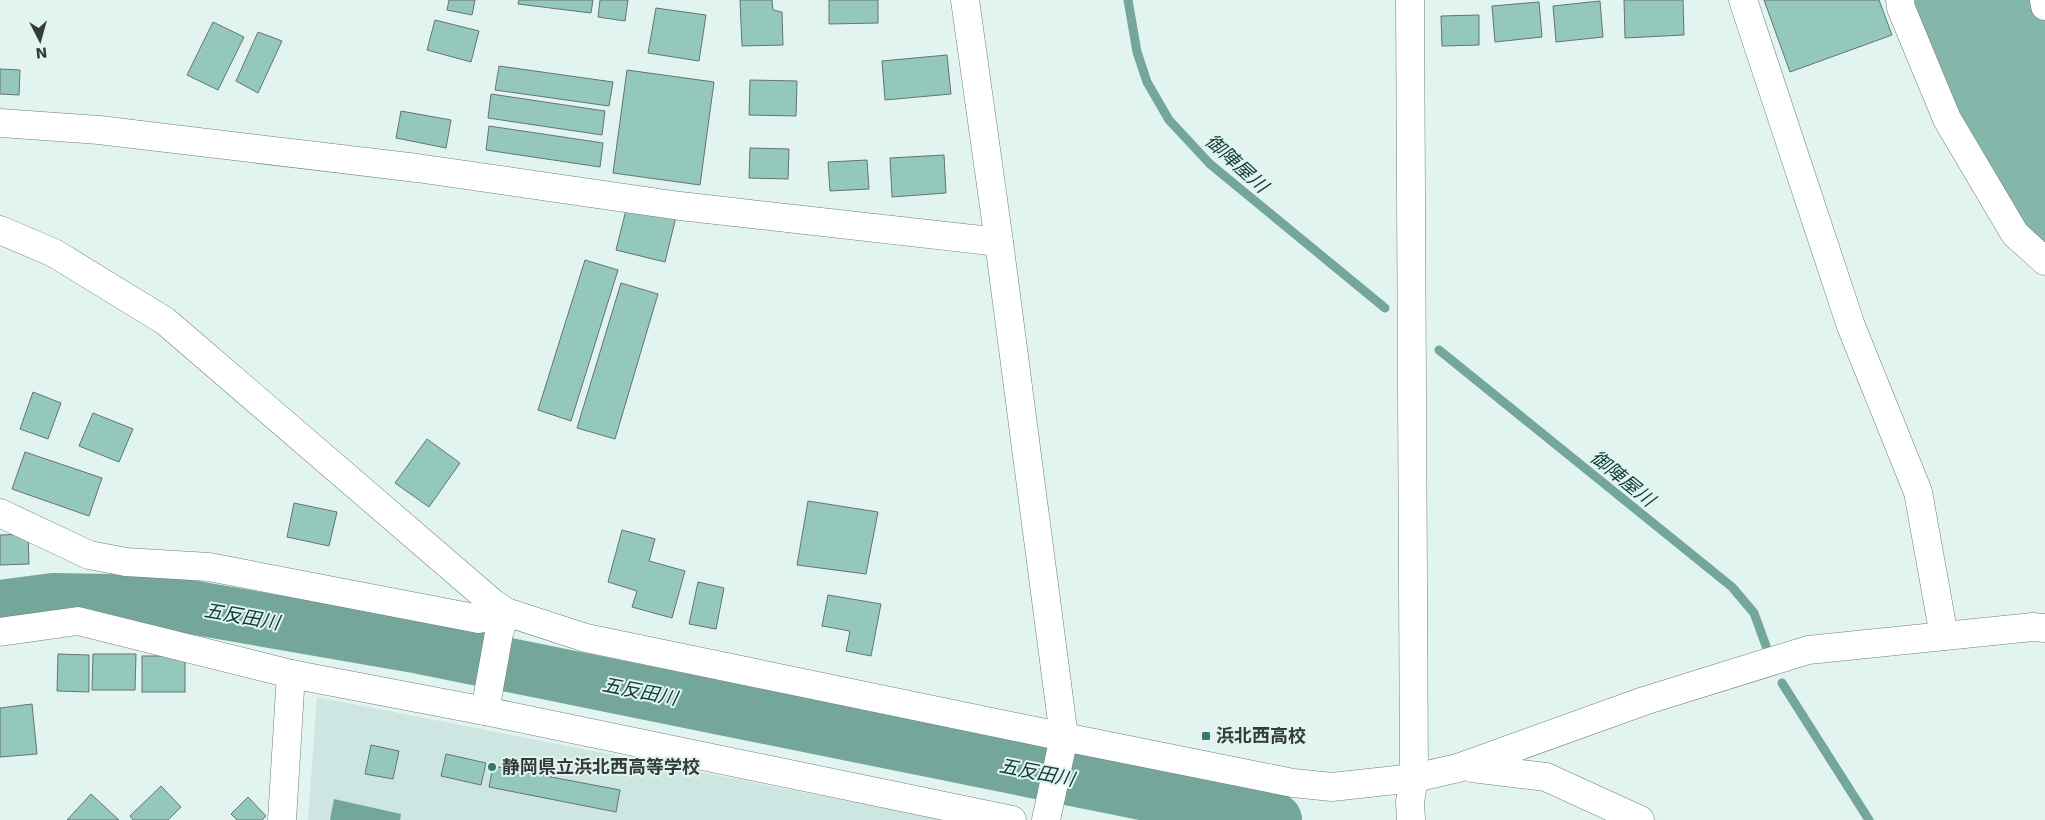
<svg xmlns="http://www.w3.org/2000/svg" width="2045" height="820" viewBox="0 0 2045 820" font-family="'DejaVu Sans','Noto Sans JP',sans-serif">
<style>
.built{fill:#cde6e1}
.forest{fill:#84b6aa}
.water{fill:#74a69b}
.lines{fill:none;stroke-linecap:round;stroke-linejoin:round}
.stream{stroke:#74a69b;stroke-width:9}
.river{stroke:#74a69b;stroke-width:54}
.building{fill:#95c8bc;stroke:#657471}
.minor-casing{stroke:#6f7f7b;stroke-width:29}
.minor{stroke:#fff;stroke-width:28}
.poi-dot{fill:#35796c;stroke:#e2f4ef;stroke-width:2}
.labels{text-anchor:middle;stroke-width:4;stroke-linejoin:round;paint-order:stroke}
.poi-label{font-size:18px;font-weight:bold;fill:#343b39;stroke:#e2f4ef;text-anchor:start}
.water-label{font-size:19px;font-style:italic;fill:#0f3d35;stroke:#e2f4ef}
</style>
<rect width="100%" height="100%" fill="#e2f4ef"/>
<path class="built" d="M 317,697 L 945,820 L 308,820 Z"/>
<path class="forest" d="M 1912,0 L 2045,0 L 2045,250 L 2023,225 L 1949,106 Z"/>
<path class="water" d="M 334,799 L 401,814 L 400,820 L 330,820 Z"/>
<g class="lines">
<g class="stream">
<path d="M 1128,0 L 1137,52 L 1147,82 L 1169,120 L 1210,164 L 1385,308"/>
<path d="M 1439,350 L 1732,587 L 1754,613 L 1766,646"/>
<path d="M 1782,683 L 1869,820"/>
</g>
<path class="river" d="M 0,607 L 53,600 L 162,602 L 420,647 L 1275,820"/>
</g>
<g class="building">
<path d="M 449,0 L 475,0 L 472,15 L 447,10 Z"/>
<path d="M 519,0 L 593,0 L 591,13 L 518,4 Z"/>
<path d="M 600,0 L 628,0 L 625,21 L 598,17 Z"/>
<path d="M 740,0 L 772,0 L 773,10 L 782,12 L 783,45 L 742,46 Z"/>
<path d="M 829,0 L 878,0 L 878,23 L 829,24 Z"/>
<path d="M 1624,0 L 1683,0 L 1684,35 L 1625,38 Z"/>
<path d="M 1764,0 L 1879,0 L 1892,35 L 1790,72 Z"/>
<path d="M 1600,1 L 1603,37 L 1556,42 L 1553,6 Z"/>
<path d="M 1539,2 L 1542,37 L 1495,42 L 1492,6 Z"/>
<path d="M 656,8 L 706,15 L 699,61 L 648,53 Z"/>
<path d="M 1479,15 L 1479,45 L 1442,46 L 1441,16 Z"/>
<path d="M 435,20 L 479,31 L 471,62 L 427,50 Z"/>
<path d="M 213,22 L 244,37 L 218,90 L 187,75 Z"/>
<path d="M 258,32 L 282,41 L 258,93 L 236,81 Z"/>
<path d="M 947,55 L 951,94 L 885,100 L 882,61 Z"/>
<path d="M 499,66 L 613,82 L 609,106 L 495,90 Z"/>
<path d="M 0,69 L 20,70 L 19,95 L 0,94 Z"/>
<path d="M 627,70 L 714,82 L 700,185 L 613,173 Z"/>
<path d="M 750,80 L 797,81 L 796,116 L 749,115 Z"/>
<path d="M 491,94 L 605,111 L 602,135 L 488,118 Z"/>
<path d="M 401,111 L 451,120 L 446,148 L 396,138 Z"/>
<path d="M 489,126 L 603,143 L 600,167 L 486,150 Z"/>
<path d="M 750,148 L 789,149 L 788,179 L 749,178 Z"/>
<path d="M 944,155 L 946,193 L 892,197 L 890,158 Z"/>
<path d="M 867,160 L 869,189 L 830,191 L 828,162 Z"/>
<path d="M 627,206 L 676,217 L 665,262 L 616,250 Z"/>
<path d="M 585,260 L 618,270 L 571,421 L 538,410 Z"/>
<path d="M 621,283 L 658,294 L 615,439 L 577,428 Z"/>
<path d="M 33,392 L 61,403 L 48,439 L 20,429 Z"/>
<path d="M 93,413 L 133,429 L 119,462 L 79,446 Z"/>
<path d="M 427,439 L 460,463 L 429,507 L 395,483 Z"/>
<path d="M 25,452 L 102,478 L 89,516 L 12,489 Z"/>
<path d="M 808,501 L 878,512 L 866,574 L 797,565 Z"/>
<path d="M 294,503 L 337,512 L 329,546 L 287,537 Z"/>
<path d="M 622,530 L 655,539 L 649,561 L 685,571 L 672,618 L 632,607 L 637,591 L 608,582 Z"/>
<path d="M 28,534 L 29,564 L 0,565 L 0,535 Z"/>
<path d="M 698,582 L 724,588 L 716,629 L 689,624 Z"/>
<path d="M 828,595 L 881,604 L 871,656 L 846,651 L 850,631 L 822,626 Z"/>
<path d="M 58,654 L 89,655 L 89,692 L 57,691 Z"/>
<path d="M 93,654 L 136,654 L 135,690 L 92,690 Z"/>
<rect x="142" y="656" width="43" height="36"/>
<path d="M 32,704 L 37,754 L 0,757 L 0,708 Z"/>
<path d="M 371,745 L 399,751 L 393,779 L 365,774 Z"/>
<path d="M 446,754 L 486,763 L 481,785 L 441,776 Z"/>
<path d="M 493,766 L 620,790 L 616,812 L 489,787 Z"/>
<path d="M 161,786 L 181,807 L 168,820 L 133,820 L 130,816 Z"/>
<path d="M 91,794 L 119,820 L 67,820 Z"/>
<path d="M 248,797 L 266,816 L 262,820 L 237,820 L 231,814 Z"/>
</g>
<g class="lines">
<g class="minor-casing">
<g id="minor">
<path d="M 965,0 L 999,242 L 1064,737 L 1046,820"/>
<path d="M 1410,0 L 1414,778 L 1410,802 L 1411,820"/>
<path d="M 1743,0 L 1851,326 L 1918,492 L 1944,636"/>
<path d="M 1900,0 L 1901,8 L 1947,119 L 2015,234 L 2045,261"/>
<path d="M 2044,0 L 2045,6"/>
<path d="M 0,123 L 99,130 L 417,168 L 680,206 L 999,242"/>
<path d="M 0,230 L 54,253 L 165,321 L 494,604 L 506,612 L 586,638 L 1064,737 L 1293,783 L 1332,787 L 1414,778 L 1458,768 L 1644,701 L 1808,650 L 2033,627 L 2045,628"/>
<path d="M 0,513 L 89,555 L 126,562 L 209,567 L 479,619 L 506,612"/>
<path d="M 0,632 L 78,621 L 291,674 L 485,711 L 1012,820"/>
<path d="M 485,711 L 499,633 L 506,612"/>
<path d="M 1472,768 L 1546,777 L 1640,820"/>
<path d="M 282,820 L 291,674"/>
</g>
</g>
<use href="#minor" class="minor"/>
</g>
<g class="poi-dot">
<rect x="1201" y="731" width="10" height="10" rx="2.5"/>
<circle cx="492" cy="767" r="5"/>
</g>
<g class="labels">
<g class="poi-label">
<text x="1216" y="742">浜北西高校</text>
<text x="502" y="773">静岡県立浜北西高等学校</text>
</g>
<g class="water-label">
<text transform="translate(1237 163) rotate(42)" y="7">御陣屋川</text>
<text transform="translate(1623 478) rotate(39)" y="7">御陣屋川</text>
<text transform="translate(242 616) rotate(10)" y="7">五反田川</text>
<text transform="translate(640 691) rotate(11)" y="7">五反田川</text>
<text transform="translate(1037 772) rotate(11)" y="7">五反田川</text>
</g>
</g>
<g transform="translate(40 40) rotate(174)" stroke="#e2f4ef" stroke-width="4" paint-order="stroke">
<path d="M0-4L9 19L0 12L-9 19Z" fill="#343b39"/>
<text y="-8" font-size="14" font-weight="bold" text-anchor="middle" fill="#343b39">N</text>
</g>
</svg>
